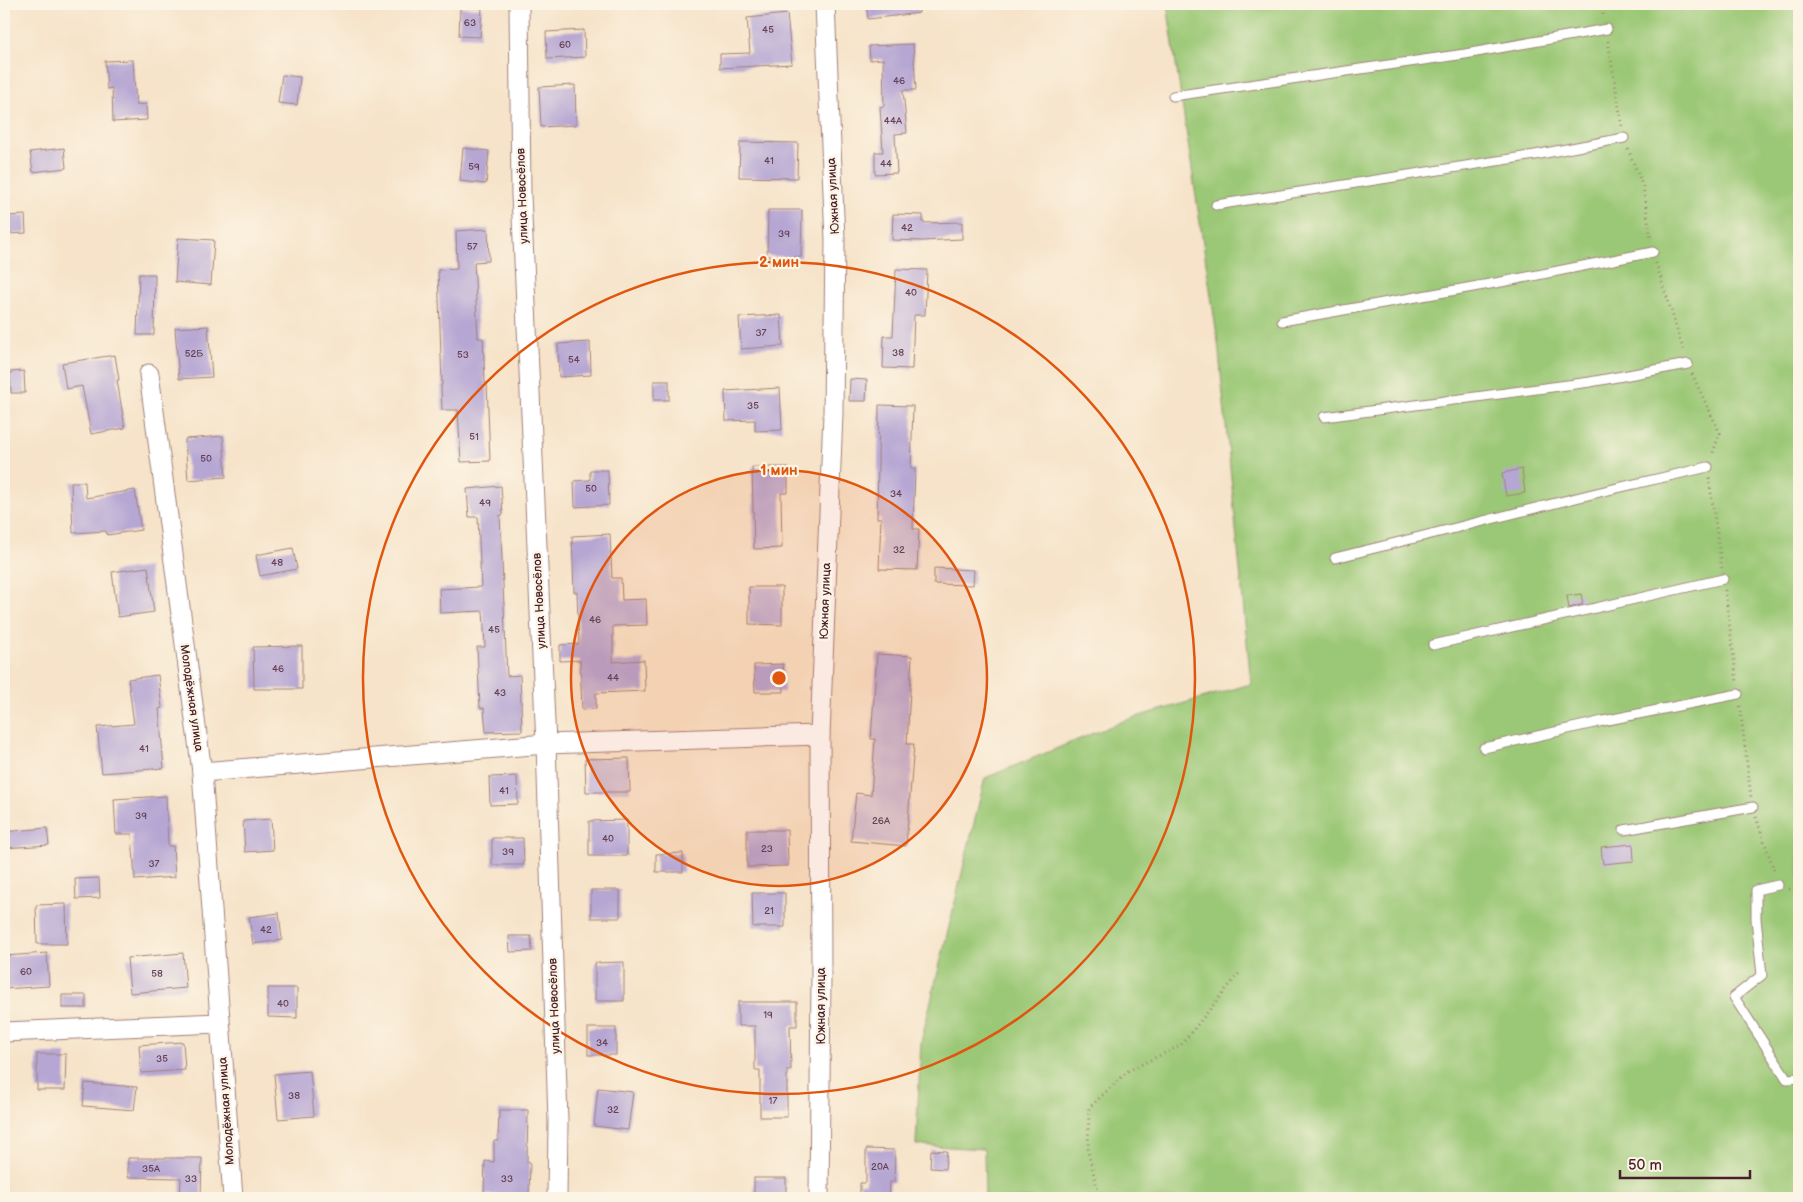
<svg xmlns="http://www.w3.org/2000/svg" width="1803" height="1202" viewBox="0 0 1803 1202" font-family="'Balsamiq Sans',sans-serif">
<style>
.green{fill:#9bc876;stroke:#727450}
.building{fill:#b6a6d3}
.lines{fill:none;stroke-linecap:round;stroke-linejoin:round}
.service-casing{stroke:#a0817a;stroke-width:11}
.minor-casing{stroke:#a0817a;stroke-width:21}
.path{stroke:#a0817a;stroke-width:3;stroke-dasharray:1 4;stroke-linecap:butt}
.service{stroke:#fff;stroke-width:9}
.minor{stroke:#fff;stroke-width:19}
.ring{fill:none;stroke:#e0560e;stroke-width:2.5}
.labels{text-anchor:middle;stroke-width:4.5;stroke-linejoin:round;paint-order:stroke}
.number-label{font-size:10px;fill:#654155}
.street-label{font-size:12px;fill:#4a1f2b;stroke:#fcf5e5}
.centre{fill:#e0560e;stroke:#fcf5e5;stroke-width:2.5}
.ring-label{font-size:15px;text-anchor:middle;font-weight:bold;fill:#e0560e;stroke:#fcf5e5;stroke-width:4.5;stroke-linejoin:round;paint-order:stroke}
</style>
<rect width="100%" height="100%" fill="#fcf5e5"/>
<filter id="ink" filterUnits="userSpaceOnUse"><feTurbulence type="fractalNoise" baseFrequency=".02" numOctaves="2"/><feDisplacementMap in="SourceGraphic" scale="10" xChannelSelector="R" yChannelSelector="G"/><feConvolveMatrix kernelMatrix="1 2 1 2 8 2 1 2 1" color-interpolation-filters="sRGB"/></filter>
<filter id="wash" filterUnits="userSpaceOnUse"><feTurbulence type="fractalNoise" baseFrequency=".0096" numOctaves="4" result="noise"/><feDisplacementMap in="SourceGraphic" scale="20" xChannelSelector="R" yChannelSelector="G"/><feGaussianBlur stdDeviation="1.12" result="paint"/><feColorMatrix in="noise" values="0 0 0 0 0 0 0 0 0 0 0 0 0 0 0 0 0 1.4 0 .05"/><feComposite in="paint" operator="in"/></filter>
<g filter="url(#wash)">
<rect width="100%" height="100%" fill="#f6e3c9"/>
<path class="green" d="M 1167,4 L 1799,4 L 1799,1198 L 985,1198 L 984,1149 L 916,1145 L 921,1042 L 985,778 L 1126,720 L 1251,684 L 1218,342 Z"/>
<g id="blocks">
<g class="building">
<path d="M 866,4 L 918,4 L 919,13 L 868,19 Z"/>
<path d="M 460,7 L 482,8 L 480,37 L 459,36 Z"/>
<path d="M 787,14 L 792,64 L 720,68 L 720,54 L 750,53 L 747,18 Z"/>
<path d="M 584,30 L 585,57 L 547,59 L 546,32 Z"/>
<path d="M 913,44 L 916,90 L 903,90 L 907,133 L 895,134 L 897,173 L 875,174 L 875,152 L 883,152 L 880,107 L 884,106 L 883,59 L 870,60 L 869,46 Z"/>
<path d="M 133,60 L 136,105 L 146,104 L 147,120 L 113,122 L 112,88 L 107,89 L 105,61 Z"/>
<path d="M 282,75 L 300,77 L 297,105 L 278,103 Z"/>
<path d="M 575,85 L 576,125 L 541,127 L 539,87 Z"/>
<path d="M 740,142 L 798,143 L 797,178 L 739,177 Z"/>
<path d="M 64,148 L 66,168 L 33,172 L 30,152 Z"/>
<path d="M 463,148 L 489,151 L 486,184 L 460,181 Z"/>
<path d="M 768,210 L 802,210 L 801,257 L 767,256 Z"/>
<path d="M 893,214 L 923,215 L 923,223 L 962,222 L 962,239 L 922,241 L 892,240 Z"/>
<path d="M 25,215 L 26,233 L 8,234 L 7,216 Z"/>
<path d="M 488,229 L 489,261 L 474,262 L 478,338 L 483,338 L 485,383 L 487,383 L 490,461 L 461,462 L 458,410 L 442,410 L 441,385 L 442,385 L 438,270 L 457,269 L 456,231 Z"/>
<path d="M 178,238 L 214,240 L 211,285 L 175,282 Z"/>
<path d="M 896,269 L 927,270 L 925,315 L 914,315 L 912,369 L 883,368 L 884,336 L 893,336 Z"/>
<path d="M 139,274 L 155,274 L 154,335 L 137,335 Z"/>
<path d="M 781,315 L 783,346 L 741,349 L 739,317 Z"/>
<path d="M 208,326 L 212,377 L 179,379 L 175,328 Z"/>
<path d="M 590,342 L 591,375 L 559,377 L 558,344 Z"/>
<path d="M 115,355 L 119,380 L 117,380 L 125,428 L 91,434 L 82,386 L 66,389 L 62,363 Z"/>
<path d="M 24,371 L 25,393 L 11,393 L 10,372 Z"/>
<path d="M 850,379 L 867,380 L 866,401 L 849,401 Z"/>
<rect x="654" y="381" width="15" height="19"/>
<path d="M 780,388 L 782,430 L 755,431 L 755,420 L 726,421 L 725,391 Z"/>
<path d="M 879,405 L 913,406 L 911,469 L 915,469 L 913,529 L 919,529 L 917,570 L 879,569 L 881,518 L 877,518 Z"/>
<path d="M 223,436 L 226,477 L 188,480 L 185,439 Z"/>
<path d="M 752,467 L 788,467 L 788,493 L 781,493 L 782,548 L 754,549 Z"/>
<path d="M 1522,469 L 1525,493 L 1506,496 L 1502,473 Z"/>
<path d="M 590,470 L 608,470 L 609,505 L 575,507 L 574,481 L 590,480 Z"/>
<path d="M 71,482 L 85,482 L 86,498 L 135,490 L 141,530 L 107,535 L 106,531 L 73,533 Z"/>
<path d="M 501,486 L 503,515 L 500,515 L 507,676 L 520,675 L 522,731 L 486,732 L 484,708 L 480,708 L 477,647 L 485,647 L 483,611 L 440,613 L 439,589 L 481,587 L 478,517 L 469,517 L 467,489 Z"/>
<path d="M 610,534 L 612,578 L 621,578 L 622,600 L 646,599 L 647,625 L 613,626 L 613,662 L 644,660 L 645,691 L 596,693 L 596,709 L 582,710 L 580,660 L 560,661 L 560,645 L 579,644 L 577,592 L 574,592 L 572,536 Z"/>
<path d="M 293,548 L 297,569 L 260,576 L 256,555 Z"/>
<path d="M 148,567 L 154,612 L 118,617 L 112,572 Z"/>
<path d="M 934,568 L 974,570 L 973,585 L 934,584 Z"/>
<path d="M 749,587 L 782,587 L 782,625 L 749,624 Z"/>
<path d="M 1581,594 L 1583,604 L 1569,608 L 1567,596 Z"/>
<path d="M 302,646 L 302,689 L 254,689 L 253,647 Z"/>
<path d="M 877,654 L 912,656 L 907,744 L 914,744 L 906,846 L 851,841 L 856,793 L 871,795 L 875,739 L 871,739 Z"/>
<path d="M 783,664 L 784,692 L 755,692 L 754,665 Z"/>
<path d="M 158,675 L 162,708 L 159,709 L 164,768 L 102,773 L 97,727 L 134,724 L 128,679 Z"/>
<path d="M 629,758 L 630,792 L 586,792 L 585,759 Z"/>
<path d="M 517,776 L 518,804 L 490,805 L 489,777 Z"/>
<path d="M 166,796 L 168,846 L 173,846 L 175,877 L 135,880 L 132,834 L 116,834 L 114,799 Z"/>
<path d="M 271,819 L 273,850 L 245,852 L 243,821 Z"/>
<path d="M 627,820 L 627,856 L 589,856 L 589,821 Z"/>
<path d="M 47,828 L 49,845 L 4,848 L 4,832 Z"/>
<path d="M 747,830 L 787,830 L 788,866 L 747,867 Z"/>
<path d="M 492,838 L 523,838 L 524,865 L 492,865 Z"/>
<path d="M 1633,844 L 1634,861 L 1603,864 L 1601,847 Z"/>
<path d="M 683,853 L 683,872 L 656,872 L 656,854 Z"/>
<path d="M 99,878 L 100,898 L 76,899 L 75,879 Z"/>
<rect x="591" y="890" width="29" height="28"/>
<path d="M 752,893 L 785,893 L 785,927 L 753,927 Z"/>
<path d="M 66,904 L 67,944 L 37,944 L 36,905 Z"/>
<path d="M 279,913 L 282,940 L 253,944 L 249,917 Z"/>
<path d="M 509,936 L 531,936 L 532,951 L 510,952 Z"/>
<path d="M 47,953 L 49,986 L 4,989 L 4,956 Z"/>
<path d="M 183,953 L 186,988 L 130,993 L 127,958 Z"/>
<path d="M 624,962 L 624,1001 L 595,1001 L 595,963 Z"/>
<path d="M 268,988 L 297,988 L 297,1018 L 268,1017 Z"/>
<rect x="62" y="995" width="24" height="13"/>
<path d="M 738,1002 L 797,1002 L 797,1026 L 790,1026 L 791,1070 L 787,1070 L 787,1117 L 760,1117 L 760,1070 L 755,1070 L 755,1026 L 738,1026 Z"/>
<rect x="588" y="1028" width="28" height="27"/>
<path d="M 183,1042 L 185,1070 L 141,1073 L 139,1045 Z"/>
<path d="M 37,1054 L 66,1054 L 65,1090 L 37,1090 Z"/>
<path d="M 310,1071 L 314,1116 L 278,1119 L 274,1074 Z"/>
<path d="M 85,1083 L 137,1087 L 134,1110 L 83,1106 Z"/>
<path d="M 598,1088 L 633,1092 L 628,1130 L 594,1126 Z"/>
<path d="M 499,1110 L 528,1110 L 527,1162 L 530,1162 L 529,1195 L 484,1195 L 485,1161 L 494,1162 L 494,1141 L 498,1141 Z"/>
<path d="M 866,1149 L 895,1150 L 894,1182 L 890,1182 L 889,1198 L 860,1198 L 860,1183 L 866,1183 Z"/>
<path d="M 931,1150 L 947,1151 L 945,1169 L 930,1168 Z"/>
<path d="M 128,1158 L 202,1158 L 201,1198 L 180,1198 L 181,1178 L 128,1177 Z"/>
<rect x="754" y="1178" width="32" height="20"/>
</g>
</g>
</g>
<g filter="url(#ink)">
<use href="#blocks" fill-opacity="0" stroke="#a0817a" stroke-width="1"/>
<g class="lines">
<g class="service-casing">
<g id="service">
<path d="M 1173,96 L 1465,54 L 1607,29"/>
<path d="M 1216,205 L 1535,155 L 1624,138"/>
<path d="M 1282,321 L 1512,280 L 1653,252"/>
<path d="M 1324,417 L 1590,382 L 1688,364"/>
<path d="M 1335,558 L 1600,492 L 1708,467"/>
<path d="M 1433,645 L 1723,579"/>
<path d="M 1484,748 L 1603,721 L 1738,694"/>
<path d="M 1624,830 L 1753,807"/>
<path d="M 1778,885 L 1756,890 L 1756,919 L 1762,975 L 1734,997 L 1787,1079 L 1799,1078"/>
</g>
</g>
<g class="minor-casing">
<g id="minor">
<path d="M 519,4 L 521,195 L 546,744 L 558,1121 L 557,1198"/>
<path d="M 149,374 L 202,772 L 233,1198"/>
<path d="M 202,772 L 546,744 L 820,735"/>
<path d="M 4,1032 L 219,1023"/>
<path d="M 819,1198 L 821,975 L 820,735 L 833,414 L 835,240 L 825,4"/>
</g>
</g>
<g class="path">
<path d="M 1601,4 L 1604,18"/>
<path d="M 1608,41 L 1622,126"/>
<path d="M 1628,149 L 1643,187 L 1651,239"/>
<path d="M 1656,263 L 1684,352"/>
<path d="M 1692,374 L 1720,433 L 1712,455"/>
<path d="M 1709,478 L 1722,569"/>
<path d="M 1725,590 L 1737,683"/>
<path d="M 1740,706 L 1751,797"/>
<path d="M 1756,817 L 1775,873"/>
<path d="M 1789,889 L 1799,893"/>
<path d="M 1100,1198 L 1088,1152 L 1089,1108 L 1128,1071 L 1181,1045 L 1240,972"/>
</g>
<use href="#service" class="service"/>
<use href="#minor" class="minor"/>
</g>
</g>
<circle cx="779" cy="678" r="208" fill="#e0560e" fill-opacity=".12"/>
<g class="ring">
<circle cx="779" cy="678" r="208"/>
<circle cx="779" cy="678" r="416"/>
</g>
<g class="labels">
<g class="number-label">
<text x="470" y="26">63</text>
<text x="768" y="33">45</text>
<text x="565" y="48">60</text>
<text x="899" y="84">46</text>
<text x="893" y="124">44А</text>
<text x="769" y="164">41</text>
<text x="886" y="167">44</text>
<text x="474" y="170">59</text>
<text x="907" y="231">42</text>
<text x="784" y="237">39</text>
<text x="472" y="250">57</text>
<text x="911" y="296">40</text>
<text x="761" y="336">37</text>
<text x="898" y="356">38</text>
<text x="194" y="357">52Б</text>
<text x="463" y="358">53</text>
<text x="574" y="363">54</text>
<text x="753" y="409">35</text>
<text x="474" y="440">51</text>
<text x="206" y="462">50</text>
<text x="591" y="492">50</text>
<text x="896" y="497">34</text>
<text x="485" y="506">49</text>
<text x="899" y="553">32</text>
<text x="277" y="566">48</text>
<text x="595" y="623">46</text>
<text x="494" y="633">45</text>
<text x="278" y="672">46</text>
<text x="613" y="681">44</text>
<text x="500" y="696">43</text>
<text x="144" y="752">41</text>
<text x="504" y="794">41</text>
<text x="141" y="819">39</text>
<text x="881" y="824">26А</text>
<text x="608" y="842">40</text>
<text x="767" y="852">23</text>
<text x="508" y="855">39</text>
<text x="154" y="867">37</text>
<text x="769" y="914">21</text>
<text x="266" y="933">42</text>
<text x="26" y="975">60</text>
<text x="157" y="977">58</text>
<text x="283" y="1007">40</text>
<text x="768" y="1018">19</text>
<text x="602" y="1046">34</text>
<text x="162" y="1062">35</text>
<text x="294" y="1099">38</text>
<text x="773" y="1104">17</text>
<text x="613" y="1113">32</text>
<text x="880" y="1170">20А</text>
<text x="151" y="1172">35А</text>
<text x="191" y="1182">33</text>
<text x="507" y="1182">33</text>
</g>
<g class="street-label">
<text transform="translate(522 196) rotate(-92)" y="4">улица Новосёлов</text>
<text transform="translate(833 196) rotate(-93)" y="4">Южная улица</text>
<text transform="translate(539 601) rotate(-93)" y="4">улица Новосёлов</text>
<text transform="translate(825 601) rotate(-88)" y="4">Южная улица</text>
<text transform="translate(192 698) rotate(82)" y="4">Молодёжная улица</text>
<text transform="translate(554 1006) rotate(-92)" y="4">улица Новосёлов</text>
<text transform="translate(821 1006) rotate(-90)" y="4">Южная улица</text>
<text transform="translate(226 1111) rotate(-94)" y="4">Молодёжная улица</text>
</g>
</g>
<circle cx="779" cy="678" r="8" class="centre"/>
<g class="ring-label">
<text x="779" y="267">2 мин</text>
<text x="779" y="475">1 мин</text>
</g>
<rect width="1803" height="1202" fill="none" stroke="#fcf5e5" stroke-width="20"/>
<path d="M1620 1170v8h130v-8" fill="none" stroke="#4a1f2b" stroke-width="2.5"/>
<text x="1628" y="1170" font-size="15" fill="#4a1f2b" stroke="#fcf5e5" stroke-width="4" paint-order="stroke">50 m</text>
</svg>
